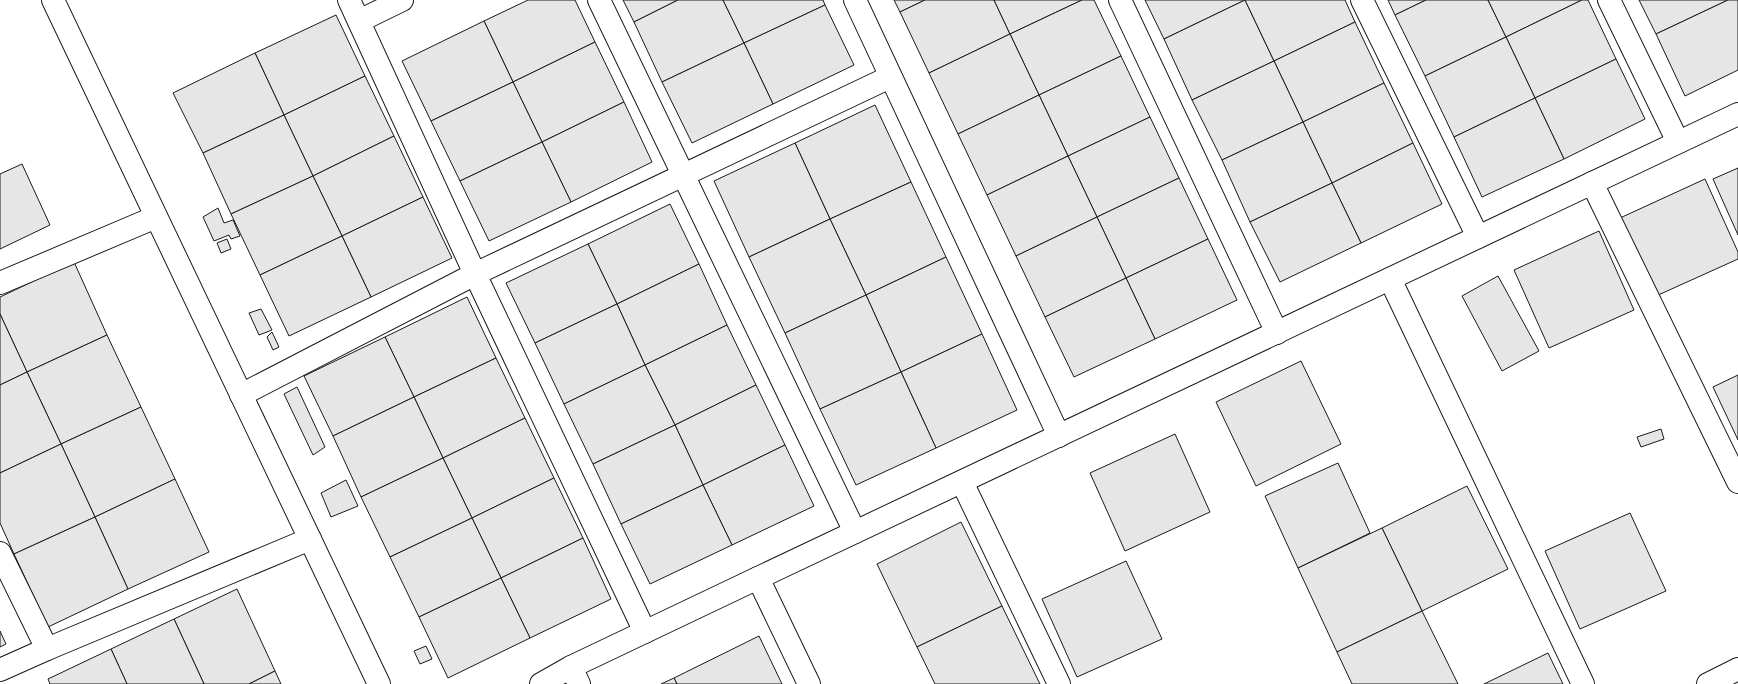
<svg xmlns="http://www.w3.org/2000/svg" width="1738" height="684" viewBox="0 0 1738 684" font-family="'Open Sans',sans-serif">
<style>
.building{fill:#e6e6e6;stroke:#1a1a1a}
.lines{fill:none;stroke-linecap:round;stroke-linejoin:round}
.minor-casing{stroke:#1a1a1a;stroke-width:24}
.tertiary-casing{stroke:#1a1a1a;stroke-width:24}
.minor{stroke:#fff;stroke-width:22}
.tertiary{stroke:#fff;stroke-width:22}
</style>
<rect width="100%" height="100%" fill="#fff"/>
<g class="building">
<path d="M 528,0 L 575,0 L 595,42 L 513,82 L 484,21 Z"/>
<path d="M 623,0 L 678,0 L 634,22 Z"/>
<path d="M 678,0 L 723,0 L 744,43 L 662,82 L 634,22 Z"/>
<path d="M 723,0 L 823,0 L 825,5 L 744,43 Z"/>
<path d="M 894,0 L 925,0 L 900,12 Z"/>
<path d="M 925,0 L 994,0 L 1010,34 L 929,73 L 900,12 Z"/>
<path d="M 994,0 L 1082,0 L 1010,34 Z"/>
<path d="M 1082,0 L 1094,0 L 1121,56 L 1039,95 L 1010,34 Z"/>
<path d="M 1145,0 L 1245,0 L 1164,39 Z"/>
<path d="M 1245,0 L 1274,61 L 1192,100 L 1164,39 Z"/>
<path d="M 1245,0 L 1345,0 L 1355,22 L 1274,61 Z"/>
<path d="M 1388,0 L 1426,0 L 1395,15 Z"/>
<path d="M 1426,0 L 1488,0 L 1506,37 L 1425,76 L 1395,15 Z"/>
<path d="M 1488,0 L 1582,0 L 1506,37 Z"/>
<path d="M 1582,0 L 1588,0 L 1616,59 L 1535,98 L 1506,37 Z"/>
<path d="M 1639,0 L 1728,0 L 1656,34 Z"/>
<path d="M 1728,0 L 1738,0 L 1738,70 L 1685,96 L 1656,34 Z"/>
<path d="M 825,5 L 854,65 L 773,104 L 744,43 Z"/>
<path d="M 336,15 L 365,76 L 284,115 L 255,53 Z"/>
<path d="M 484,21 L 513,82 L 431,121 L 402,61 Z"/>
<path d="M 1355,22 L 1384,83 L 1303,122 L 1274,61 Z"/>
<path d="M 1010,34 L 1039,95 L 958,134 L 929,73 Z"/>
<path d="M 1506,37 L 1535,98 L 1454,137 L 1425,76 Z"/>
<path d="M 595,42 L 624,102 L 542,142 L 513,82 Z"/>
<path d="M 744,43 L 773,104 L 692,143 L 662,82 Z"/>
<path d="M 255,53 L 284,115 L 203,153 L 173,93 Z"/>
<path d="M 1121,56 L 1150,117 L 1068,156 L 1039,95 Z"/>
<path d="M 1616,59 L 1645,119 L 1564,159 L 1535,98 Z"/>
<path d="M 1274,61 L 1303,122 L 1222,160 L 1192,100 Z"/>
<path d="M 365,76 L 394,136 L 313,176 L 284,115 Z"/>
<path d="M 513,82 L 542,142 L 460,181 L 431,121 Z"/>
<path d="M 1384,83 L 1413,143 L 1332,183 L 1303,122 Z"/>
<path d="M 1039,95 L 1068,156 L 987,195 L 958,134 Z"/>
<path d="M 1535,98 L 1564,159 L 1482,197 L 1454,137 Z"/>
<path d="M 624,102 L 652,162 L 571,202 L 542,142 Z"/>
<path d="M 875,105 L 911,182 L 830,219 L 795,143 Z"/>
<path d="M 284,115 L 313,176 L 231,214 L 203,153 Z"/>
<path d="M 1150,117 L 1179,178 L 1097,217 L 1068,156 Z"/>
<path d="M 1303,122 L 1332,183 L 1250,222 L 1222,160 Z"/>
<path d="M 394,136 L 423,197 L 342,236 L 313,176 Z"/>
<path d="M 542,142 L 571,202 L 489,241 L 460,181 Z"/>
<path d="M 795,143 L 830,219 L 749,257 L 714,181 Z"/>
<path d="M 1413,143 L 1442,204 L 1361,243 L 1332,183 Z"/>
<path d="M 1068,156 L 1097,217 L 1016,256 L 987,195 Z"/>
<path d="M 22,164 L 50,225 L 0,249 L 0,174 Z"/>
<path d="M 1738,168 L 1738,235 L 1713,179 Z"/>
<path d="M 313,176 L 342,236 L 260,275 L 231,214 Z"/>
<path d="M 1179,178 L 1208,239 L 1126,278 L 1097,217 Z"/>
<path d="M 1705,179 L 1738,252 L 1738,259 L 1656,296 L 1620,218 Z"/>
<path d="M 911,182 L 946,257 L 866,295 L 830,219 Z"/>
<path d="M 1332,183 L 1361,243 L 1280,282 L 1250,222 Z"/>
<path d="M 423,197 L 452,258 L 371,297 L 342,236 Z"/>
<path d="M 670,204 L 699,264 L 617,304 L 588,244 Z"/>
<path d="M 218,208 L 224,223 L 233,220 L 240,236 L 231,239 L 229,235 L 214,241 L 203,217 Z"/>
<path d="M 1097,217 L 1126,278 L 1045,317 L 1016,256 Z"/>
<path d="M 830,219 L 866,295 L 785,333 L 749,257 Z"/>
<path d="M 1599,231 L 1634,310 L 1549,348 L 1514,270 Z"/>
<path d="M 342,236 L 371,297 L 289,336 L 260,275 Z"/>
<path d="M 227,239 L 231,249 L 221,253 L 217,243 Z"/>
<path d="M 1208,239 L 1237,300 L 1155,339 L 1126,278 Z"/>
<path d="M 588,244 L 617,304 L 535,343 L 506,283 Z"/>
<path d="M 946,257 L 982,334 L 901,372 L 866,295 Z"/>
<path d="M 74,262 L 107,335 L 27,372 L 0,314 L 0,297 Z"/>
<path d="M 699,264 L 727,325 L 645,365 L 617,304 Z"/>
<path d="M 1498,276 L 1539,351 L 1502,371 L 1462,296 Z"/>
<path d="M 1126,278 L 1155,339 L 1074,377 L 1045,317 Z"/>
<path d="M 866,295 L 901,372 L 820,409 L 785,333 Z"/>
<path d="M 467,297 L 496,358 L 414,397 L 385,337 Z"/>
<path d="M 617,304 L 645,365 L 564,404 L 535,343 Z"/>
<path d="M 261,309 L 272,330 L 259,335 L 249,313 Z"/>
<path d="M 0,314 L 27,372 L 0,385 Z"/>
<path d="M 727,325 L 756,385 L 675,425 L 645,365 Z"/>
<path d="M 272,332 L 279,347 L 273,350 L 267,337 Z"/>
<path d="M 982,334 L 1017,410 L 936,448 L 901,372 Z"/>
<path d="M 107,335 L 141,407 L 61,444 L 27,372 Z"/>
<path d="M 385,337 L 414,397 L 333,436 L 304,376 Z"/>
<path d="M 496,358 L 525,418 L 443,458 L 414,397 Z"/>
<path d="M 1301,361 L 1341,444 L 1256,486 L 1216,402 Z"/>
<path d="M 645,365 L 675,425 L 593,464 L 564,404 Z"/>
<path d="M 27,372 L 61,444 L 0,473 L 0,385 Z"/>
<path d="M 901,372 L 936,448 L 856,485 L 820,409 Z"/>
<path d="M 1738,375 L 1738,440 L 1713,387 Z"/>
<path d="M 756,385 L 785,445 L 703,485 L 675,425 Z"/>
<path d="M 297,387 L 325,447 L 313,455 L 284,394 Z"/>
<path d="M 414,397 L 443,458 L 361,497 L 333,436 Z"/>
<path d="M 141,407 L 175,479 L 95,517 L 61,444 Z"/>
<path d="M 525,418 L 554,478 L 472,518 L 443,458 Z"/>
<path d="M 675,425 L 703,485 L 621,524 L 593,464 Z"/>
<path d="M 1661,429 L 1664,439 L 1641,447 L 1637,437 Z"/>
<path d="M 1175,434 L 1210,512 L 1125,551 L 1090,473 Z"/>
<path d="M 61,444 L 95,517 L 14,554 L 0,523 L 0,473 Z"/>
<path d="M 785,445 L 814,506 L 732,545 L 703,485 Z"/>
<path d="M 443,458 L 472,518 L 390,557 L 361,497 Z"/>
<path d="M 1338,463 L 1370,533 L 1298,568 L 1265,496 Z"/>
<path d="M 554,478 L 583,538 L 501,578 L 472,518 Z"/>
<path d="M 175,479 L 209,552 L 128,589 L 95,517 Z"/>
<path d="M 346,480 L 358,506 L 331,517 L 321,493 Z"/>
<path d="M 703,485 L 732,545 L 650,584 L 621,524 Z"/>
<path d="M 1467,486 L 1508,569 L 1422,611 L 1382,528 Z"/>
<path d="M 1630,513 L 1666,591 L 1580,629 L 1545,551 Z"/>
<path d="M 95,517 L 128,589 L 48,627 L 14,554 Z"/>
<path d="M 472,518 L 501,578 L 419,617 L 390,557 Z"/>
<path d="M 961,522 L 1002,606 L 917,647 L 877,564 Z"/>
<path d="M 1382,528 L 1422,611 L 1337,652 L 1298,568 Z"/>
<path d="M 583,538 L 611,599 L 530,638 L 501,578 Z"/>
<path d="M 1126,561 L 1162,639 L 1077,677 L 1042,599 Z"/>
<path d="M 501,578 L 530,638 L 448,678 L 419,617 Z"/>
<path d="M 237,589 L 275,671 L 249,684 L 204,684 L 174,619 Z"/>
<path d="M 1002,606 L 1040,684 L 935,684 L 917,647 Z"/>
<path d="M 1422,611 L 1458,684 L 1352,684 L 1337,652 Z"/>
<path d="M 174,619 L 204,684 L 127,684 L 111,649 Z"/>
<path d="M 0,631 L 6,644 L 0,647 Z"/>
<path d="M 759,636 L 782,684 L 677,684 L 674,678 Z"/>
<path d="M 426,646 L 432,659 L 420,664 L 414,651 Z"/>
<path d="M 111,649 L 127,684 L 50,684 L 48,679 Z"/>
<path d="M 1548,653 L 1563,684 L 1484,684 Z"/>
<path d="M 275,671 L 281,684 L 249,684 Z"/>
<path d="M 674,678 L 677,684 L 661,684 Z"/>
</g>
<g class="lines">
<g class="minor-casing">
<g id="minor">
<path d="M 349,0 L 475,274 L 645,632"/>
<path d="M 599,0 L 855,532"/>
<path d="M 855,0 L 1059,436"/>
<path d="M 1120,0 L 1277,333"/>
<path d="M 1362,0 L 1478,237"/>
<path d="M 1609,0 L 1678,142"/>
<path d="M 359,21 L 402,0"/>
<path d="M 1592,183 L 1738,482"/>
<path d="M 1390,279 L 1583,684"/>
<path d="M 0,283 L 156,217"/>
<path d="M 241,395 L 475,274 L 890,77"/>
<path d="M 962,482 L 1059,684"/>
<path d="M 0,553 L 47,649"/>
<path d="M 758,578 L 809,684"/>
<path d="M 571,667 L 579,684"/>
<path d="M 0,670 L 47,649 L 310,539"/>
<path d="M 1708,684 L 1738,669"/>
</g>
</g>
<g class="tertiary-casing">
<g id="tertiary">
<path d="M 53,0 L 379,684"/>
<path d="M 541,684 L 571,667 L 758,578 L 1738,114"/>
</g>
</g>
<use href="#minor" class="minor"/>
<use href="#tertiary" class="tertiary"/>
</g>
</svg>
